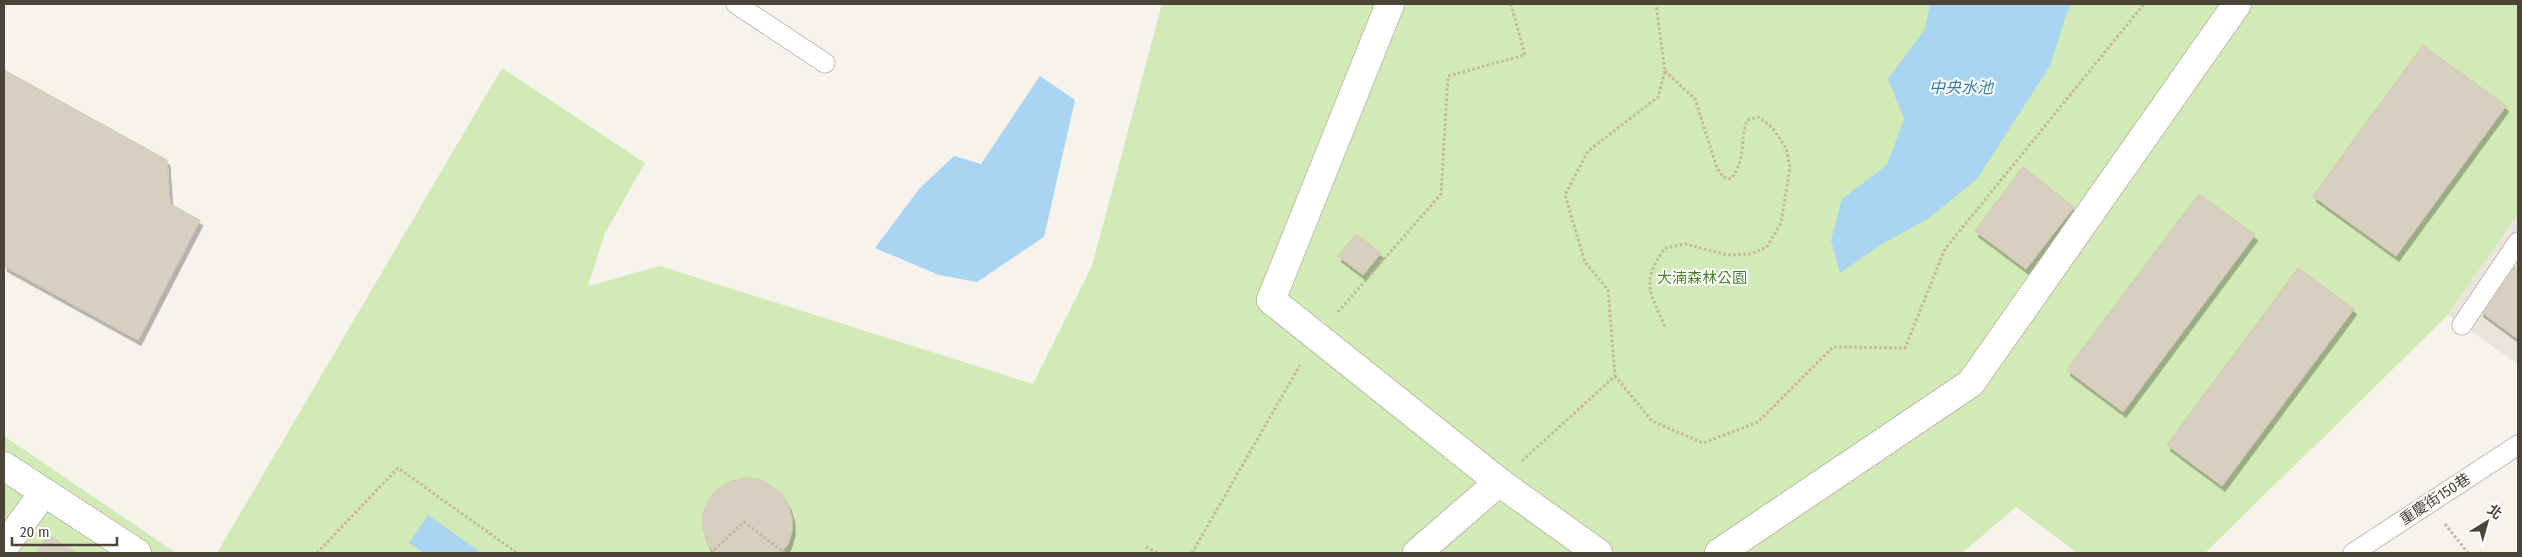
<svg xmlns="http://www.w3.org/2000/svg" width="2522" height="557" viewBox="0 0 2522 557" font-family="'Fira Sans Condensed','Noto Sans TC',sans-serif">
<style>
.residential{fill:#eae5da}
.green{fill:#d2eab5}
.water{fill:#a9d4f2}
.building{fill:#d8cfc1;stroke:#d3c7b4;filter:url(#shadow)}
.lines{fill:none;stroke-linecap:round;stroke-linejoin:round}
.service-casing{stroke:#c2bbae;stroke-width:21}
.pedestrian-casing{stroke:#c2bbae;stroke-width:30}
.path{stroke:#c4b79f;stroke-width:3;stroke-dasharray:2.5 2.5;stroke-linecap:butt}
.service{stroke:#fff;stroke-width:19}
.pedestrian{stroke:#fff;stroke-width:28}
.labels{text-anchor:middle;stroke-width:4;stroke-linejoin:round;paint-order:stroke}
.park-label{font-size:15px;fill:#4a7f2a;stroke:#fff}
.street-label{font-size:15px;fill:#4b4439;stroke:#fff}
.water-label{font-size:16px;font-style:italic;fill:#2e7ab2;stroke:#fff}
</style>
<defs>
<filter id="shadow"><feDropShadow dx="3" dy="5.5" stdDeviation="0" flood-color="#0004"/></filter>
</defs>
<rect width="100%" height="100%" fill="#f6f3ec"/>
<path class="residential" d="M 2518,213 L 2518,364 L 2448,315 Z"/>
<g class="green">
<path d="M 1162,4 L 2518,4 L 2518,213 L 2448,315 L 2205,553 L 2077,553 L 2016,507 L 1962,553 L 217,553 L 502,68 L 645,163 L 605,233 L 588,286 L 660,266 L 1033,384 L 1092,266 Z"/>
<path d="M 4,436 L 176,553 L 4,553 Z"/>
</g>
<g class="water">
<path d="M 1930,4 L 2072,4 L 2067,12 L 2050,66 L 1977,179 L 1929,218 L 1879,246 L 1840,273 L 1831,240 L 1842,199 L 1887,165 L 1904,119 L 1888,79 L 1925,29 Z"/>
<path d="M 1040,76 L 1075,100 L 1044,237 L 977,282 L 939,275 L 875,248 L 919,189 L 954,156 L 981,164 Z"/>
<path d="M 428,515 L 482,553 L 424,553 L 409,543 Z"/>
</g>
<g class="building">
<path d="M 2423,45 L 2506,106 L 2396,256 L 2313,196 Z"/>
<path d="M 4,70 L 167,160 L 170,204 L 200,220 L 138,340 L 4,266 Z"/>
<path d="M 2023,167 L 2074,207 L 2026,269 L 1975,231 Z"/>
<path d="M 2199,194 L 2255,235 L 2123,412 L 2067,370 Z"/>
<path d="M 1356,234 L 1381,253 L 1363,275 L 1338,256 Z"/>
<path d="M 2513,266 L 2518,269 L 2518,339 L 2480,311 Z"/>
<path d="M 2298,268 L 2354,309 L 2222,486 L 2167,445 Z"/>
<path d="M 744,478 L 758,479 L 770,485 L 781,493 L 788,504 L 792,518 L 792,531 L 788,544 L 781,553 L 715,553 L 707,543 L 703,529 L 703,514 L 708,501 L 717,490 L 729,482 Z"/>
<path d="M 49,535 L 76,553 L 36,553 Z"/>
</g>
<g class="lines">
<g class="service-casing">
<g id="service">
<path d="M 736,4 L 825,63"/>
<path d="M 2462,325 L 2518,242"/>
<path d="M 2353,553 L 2518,445"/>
</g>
</g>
<g class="pedestrian-casing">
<g id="pedestrian">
<path d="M 1390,4 L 1271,300 L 1499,482 L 1598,553"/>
<path d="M 4,466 L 137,553"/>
<path d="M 4,547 L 44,492"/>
<path d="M 1417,553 L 1499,482"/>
<path d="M 1719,553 L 1971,383 L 2237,4"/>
</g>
</g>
<g class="path">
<path d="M 1665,71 L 1695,99 L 1717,168 L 1723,177 L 1731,179 C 1747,158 1739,143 1747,120 L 1758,117 L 1772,127 L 1786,148 L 1790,167 L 1781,223 L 1767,247 L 1751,254 L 1728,255 L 1685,244 L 1665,248 C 1639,285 1651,292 1666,329"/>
<path d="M 1338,312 L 1441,194 L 1448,76 L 1525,55 L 1511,4"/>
<path d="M 1615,376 L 1652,421 L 1703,443 L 1758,422 L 1833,347 L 1905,348 L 1945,249 L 2144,4"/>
<path d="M 1522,461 L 1615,376 L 1608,290 L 1585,262 L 1565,195 L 1588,151 L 1658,97 L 1665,71 L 1656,4"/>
<path d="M 2445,524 L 2468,553"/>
<path d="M 1146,547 L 1158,553"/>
<path d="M 317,553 L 398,468 L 517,553"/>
<path d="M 711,553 L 744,522 L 785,553"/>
<path d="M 1192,553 L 1300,365"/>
</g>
<use href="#service" class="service"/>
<use href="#pedestrian" class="pedestrian"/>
</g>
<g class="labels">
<g class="park-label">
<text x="1702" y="283">大湳森林公園</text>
</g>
<g class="street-label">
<text transform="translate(2435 499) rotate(-33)" y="5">重慶街150巷</text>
</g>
<g class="water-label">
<text x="1961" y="93">中央水池</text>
</g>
</g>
<rect width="2522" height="557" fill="none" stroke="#4b4439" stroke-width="10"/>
<g transform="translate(2487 522) rotate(37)" stroke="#ffffff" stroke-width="4" paint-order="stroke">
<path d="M0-4L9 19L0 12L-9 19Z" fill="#4b4439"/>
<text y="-8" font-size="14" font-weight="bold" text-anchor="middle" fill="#4b4439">北</text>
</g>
<path d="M12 537v8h105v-8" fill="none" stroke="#4b4439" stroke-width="2.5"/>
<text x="20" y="537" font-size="15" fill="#4b4439" stroke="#ffffff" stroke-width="4" paint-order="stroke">20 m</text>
</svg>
